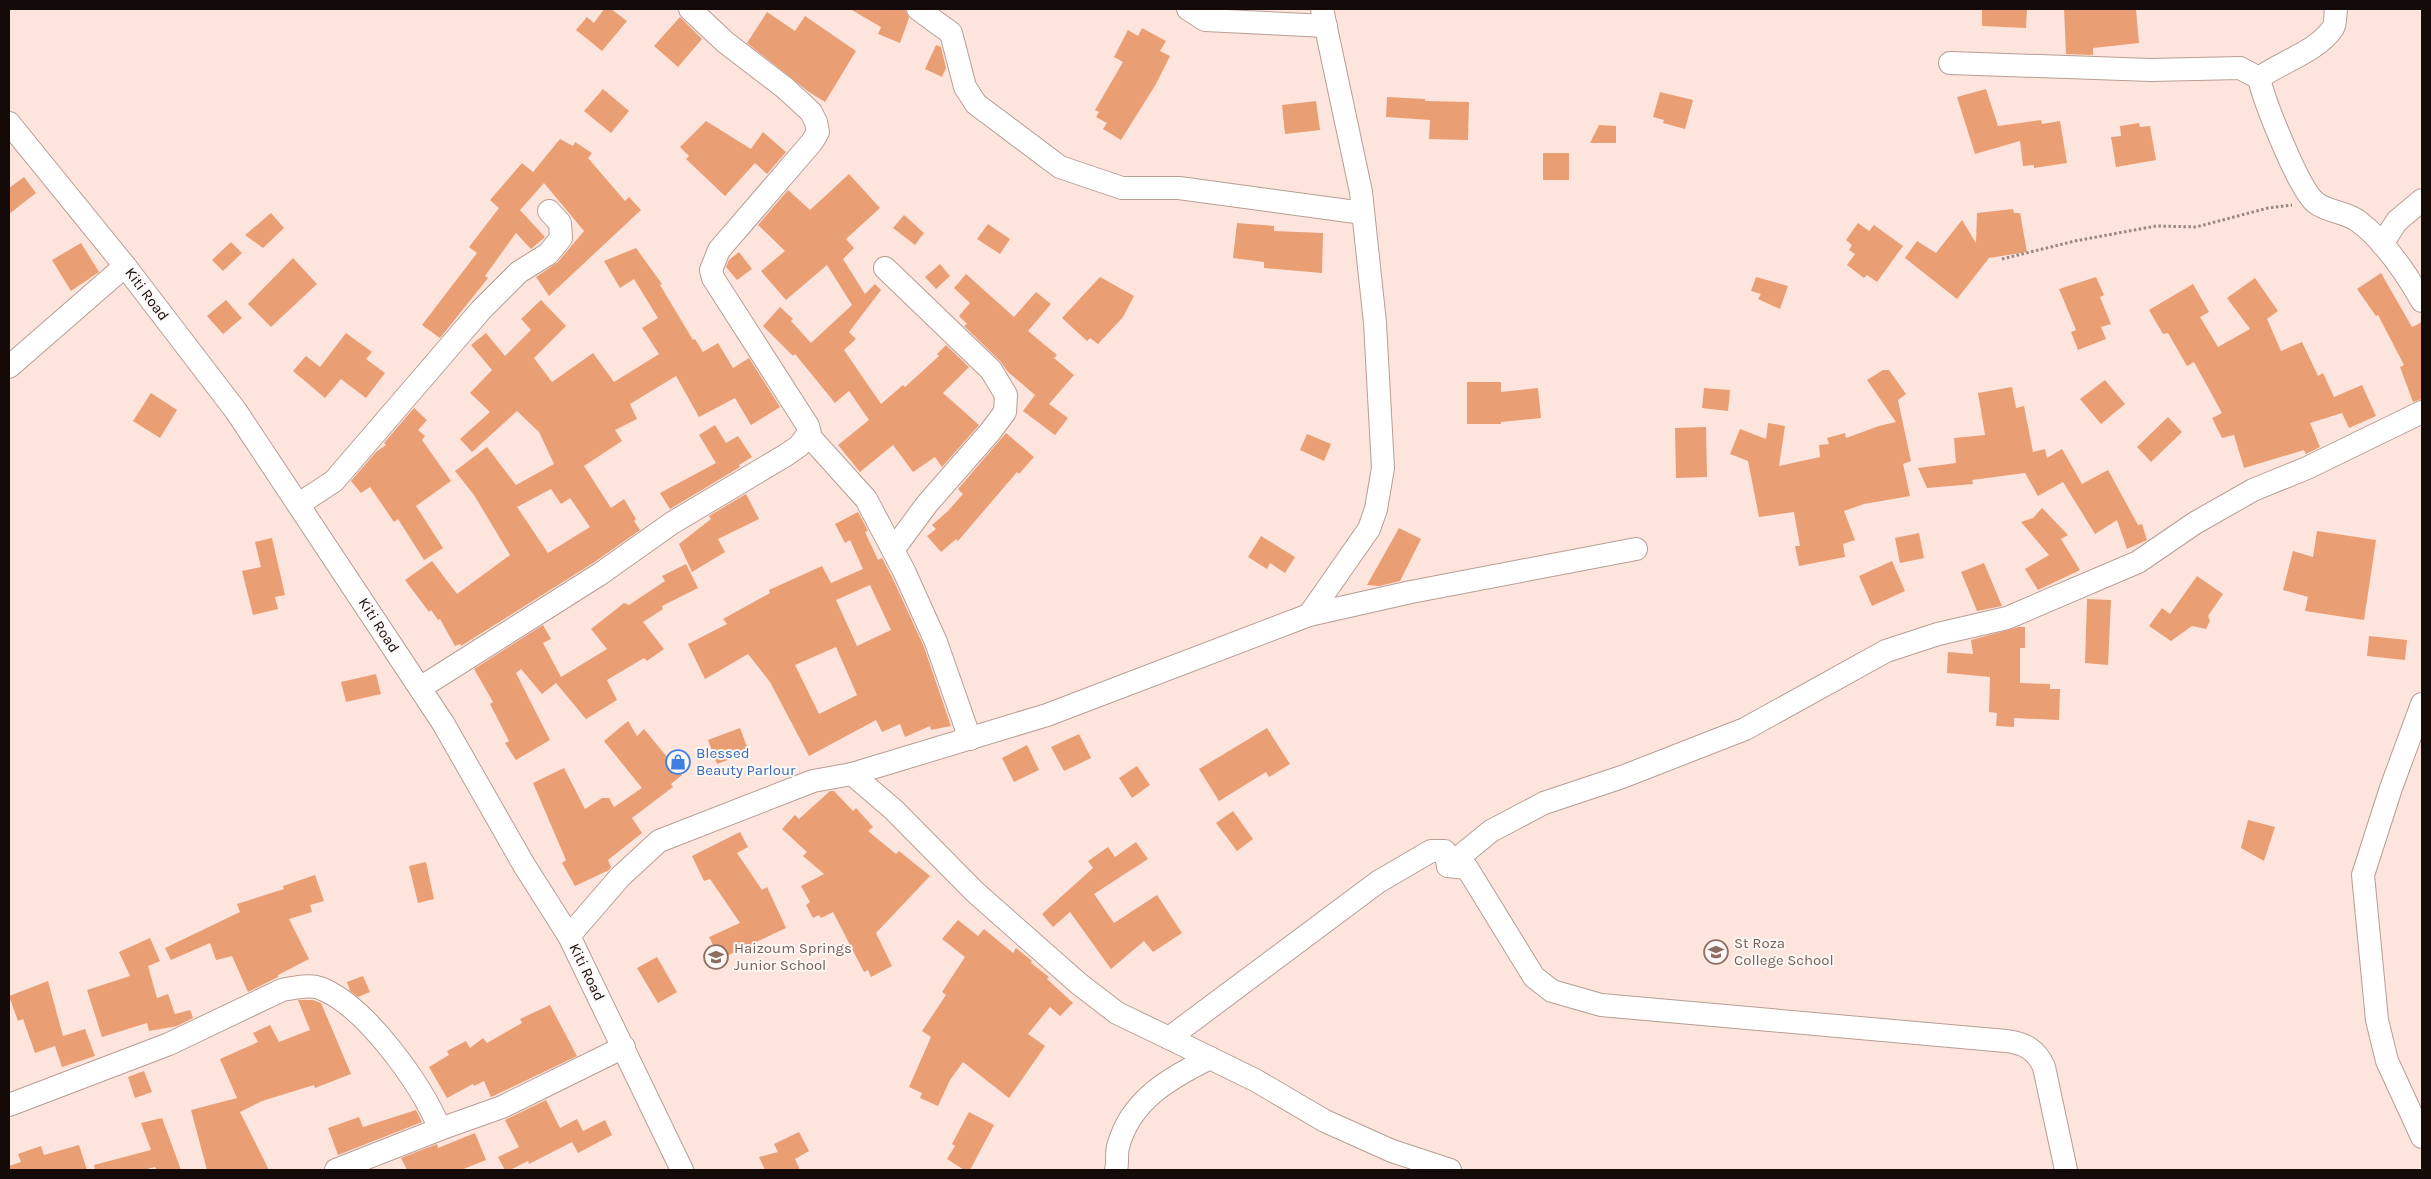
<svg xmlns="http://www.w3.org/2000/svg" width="2431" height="1179" viewBox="0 0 2431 1179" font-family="Karla,sans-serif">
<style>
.building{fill:#ea9e74;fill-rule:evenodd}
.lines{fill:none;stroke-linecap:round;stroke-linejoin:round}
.minor-casing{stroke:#b89d93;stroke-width:24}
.path{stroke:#988781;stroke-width:3;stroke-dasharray:2.5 2.5;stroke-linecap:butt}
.minor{stroke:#fff;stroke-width:22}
.labels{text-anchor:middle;stroke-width:4;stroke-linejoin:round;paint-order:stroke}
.street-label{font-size:15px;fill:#140b08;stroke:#fdf7f5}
.shop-label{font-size:15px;fill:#366cbe;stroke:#fdf7f5;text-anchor:start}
.education-label{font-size:15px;fill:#785e54;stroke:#fdf7f5;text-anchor:start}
</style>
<rect width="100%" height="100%" fill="#fde5dd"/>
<g class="building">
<path d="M 604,9 L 611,9 L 627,21 L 602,51 L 576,30 L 587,17 L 594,23 Z"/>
<path d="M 850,9 L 905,9 L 909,18 L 900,43 L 878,34 L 881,27 Z"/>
<path d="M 1982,9 L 2027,9 L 2026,28 L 1982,26 Z"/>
<path d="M 2064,9 L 2136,9 L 2139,43 L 2093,48 L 2093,55 L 2066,54 Z"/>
<path d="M 767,12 L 795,31 L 805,16 L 856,51 L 825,102 L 809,92 L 747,43 Z"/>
<path d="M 680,17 L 702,39 L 678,67 L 654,46 Z"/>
<path d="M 1142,28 L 1166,41 L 1160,51 L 1170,56 L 1156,84 L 1121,140 L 1103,129 L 1107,123 L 1096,117 L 1099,112 L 1095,110 L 1123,62 L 1114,57 L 1128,30 L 1138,36 Z"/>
<path d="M 936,45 L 941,47 L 946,68 L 942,77 L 925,69 Z"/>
<path d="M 603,89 L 629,111 L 611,133 L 584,111 Z"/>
<path d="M 1986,89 L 1998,126 L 2041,120 L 2042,124 L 2060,121 L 2067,163 L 2034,168 L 2034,165 L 2023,166 L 2020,141 L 1975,154 L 1957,97 Z"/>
<path d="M 1660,92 L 1693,100 L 1685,129 L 1663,123 L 1664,120 L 1653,117 Z"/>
<path d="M 1387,97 L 1425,99 L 1425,101 L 1469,102 L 1468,140 L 1429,139 L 1430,120 L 1386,117 Z"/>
<path d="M 1316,101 L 1320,130 L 1285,134 L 1282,105 Z"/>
<path d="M 706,121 L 751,149 L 763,132 L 786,152 L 767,174 L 755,163 L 725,196 L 686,159 L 689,156 L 680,147 Z"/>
<path d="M 2139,123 L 2140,127 L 2150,126 L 2156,160 L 2116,167 L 2111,137 L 2121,136 L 2120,126 Z"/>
<path d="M 1599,125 L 1616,126 L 1616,143 L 1590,143 Z"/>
<path d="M 560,139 L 573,146 L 575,142 L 592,153 L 588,158 L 625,201 L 629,197 L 641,210 L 549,296 L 536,277 L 558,262 L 584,231 L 544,183 L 520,210 L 545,237 L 531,249 L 516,233 L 485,276 L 488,278 L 440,338 L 422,325 L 477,253 L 469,247 L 499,208 L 490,200 L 522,163 L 533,172 Z"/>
<rect x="1543" y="153" width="26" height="27"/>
<path d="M 849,174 L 880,208 L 846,239 L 854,248 L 843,259 L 865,294 L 875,284 L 881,290 L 849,332 L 856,339 L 844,350 L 881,404 L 903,385 L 905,387 L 939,356 L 937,354 L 946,345 L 969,367 L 943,393 L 979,425 L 942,467 L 935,457 L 913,472 L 893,445 L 860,472 L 838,445 L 869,420 L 849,391 L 835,403 L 795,354 L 793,356 L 763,326 L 780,307 L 793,319 L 791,321 L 811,343 L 852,305 L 827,265 L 786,300 L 761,271 L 785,251 L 758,225 L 788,190 L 810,210 Z"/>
<path d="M 24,177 L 36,193 L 9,214 L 9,188 Z"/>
<path d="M 2013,209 L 2014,213 L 2020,213 L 2027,252 L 1989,258 L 1957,299 L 1905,258 L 1917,241 L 1936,253 L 1962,220 L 1976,243 L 1977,213 Z"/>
<path d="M 271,213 L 284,228 L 263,248 L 245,235 Z"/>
<path d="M 904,215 L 924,233 L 915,245 L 893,228 Z"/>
<path d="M 1237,223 L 1274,226 L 1274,231 L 1323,233 L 1322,273 L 1264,268 L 1264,262 L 1233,258 Z"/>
<path d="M 1858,223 L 1869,231 L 1874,225 L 1903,246 L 1877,282 L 1867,275 L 1864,278 L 1847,265 L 1855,254 L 1849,250 L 1852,245 L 1846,240 Z"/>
<path d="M 988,224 L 1010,239 L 1000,254 L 977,239 Z"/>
<path d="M 231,242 L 242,253 L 223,271 L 212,260 Z"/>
<path d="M 81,243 L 99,272 L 71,291 L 52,260 Z"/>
<path d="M 636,248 L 662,284 L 660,285 L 693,340 L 695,339 L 703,352 L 718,343 L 733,368 L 749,358 L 780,407 L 751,425 L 735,398 L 699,417 L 676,376 L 630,404 L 637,419 L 615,430 L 622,441 L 584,466 L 611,508 L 624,499 L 636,519 L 634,521 L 640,530 L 593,563 L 461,646 L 460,644 L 455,646 L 440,619 L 438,620 L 431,610 L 429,612 L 405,580 L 432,561 L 457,594 L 510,555 L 474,495 L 455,471 L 487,447 L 516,485 L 554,464 L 539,432 L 517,411 L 472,452 L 460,439 L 490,412 L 470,393 L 492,370 L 471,345 L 486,333 L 505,356 L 531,330 L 521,319 L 541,300 L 566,326 L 534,358 L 552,382 L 593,353 L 614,382 L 659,354 L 642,328 L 658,318 L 634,279 L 620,288 L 604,261 ZM 551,489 L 561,504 L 570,498 L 590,527 L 548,553 L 517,507 Z"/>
<path d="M 739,252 L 752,269 L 737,280 L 726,267 L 729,260 Z"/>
<path d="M 293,258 L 317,284 L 271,327 L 248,304 Z"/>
<path d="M 940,264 L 950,276 L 936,289 L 925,277 Z"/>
<path d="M 2381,273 L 2412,327 L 2422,322 L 2422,399 L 2413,402 L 2400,367 L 2404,365 L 2378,315 L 2376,316 L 2357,289 Z"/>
<path d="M 966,274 L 1014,317 L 1036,292 L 1051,304 L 1028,331 L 1057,355 L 1054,358 L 1074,375 L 1049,404 L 1068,418 L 1055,435 L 1023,411 L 1035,395 L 1008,372 L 1000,361 L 964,326 L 967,324 L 959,316 L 970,303 L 954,288 Z"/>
<path d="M 1100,277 L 1134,296 L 1123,317 L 1098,344 L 1090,338 L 1087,341 L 1062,318 Z"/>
<path d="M 1756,277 L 1788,286 L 1780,309 L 1758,299 L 1761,294 L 1751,291 Z"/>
<path d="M 2096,277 L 2104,295 L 2100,297 L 2111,324 L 2101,327 L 2106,339 L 2078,350 L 2071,332 L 2076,330 L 2059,289 Z"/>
<path d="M 2255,278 L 2278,311 L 2267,319 L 2281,351 L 2302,342 L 2318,376 L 2323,373 L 2334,397 L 2362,385 L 2376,416 L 2349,428 L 2342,413 L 2310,423 L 2320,447 L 2306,454 L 2304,450 L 2244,468 L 2234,435 L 2222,438 L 2212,418 L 2222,413 L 2194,362 L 2187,366 L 2168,333 L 2163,334 L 2149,310 L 2193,284 L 2209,312 L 2200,317 L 2218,347 L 2250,329 L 2227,298 Z"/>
<path d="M 226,300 L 242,318 L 223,334 L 207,316 Z"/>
<path d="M 346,333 L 372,352 L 366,359 L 385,373 L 366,398 L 341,379 L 325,398 L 293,371 L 306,356 L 320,367 Z"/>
<path d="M 1883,370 L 1889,370 L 1906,394 L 1898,400 L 1911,461 L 1903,464 L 1910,496 L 1864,504 L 1844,511 L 1855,540 L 1843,544 L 1845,557 L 1799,566 L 1795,546 L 1800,546 L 1794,512 L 1759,517 L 1748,461 L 1730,454 L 1740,429 L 1766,439 L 1768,423 L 1785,426 L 1779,466 L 1820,457 L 1819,445 L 1829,444 L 1827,438 L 1845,433 L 1846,438 L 1879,426 L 1896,422 L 1867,380 Z"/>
<path d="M 2105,380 L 2125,404 L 2101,424 L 2080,399 Z"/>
<path d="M 1467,382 L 1501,382 L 1501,392 L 1538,388 L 1541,418 L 1501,422 L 1501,424 L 1467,424 Z"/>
<path d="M 2012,387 L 2016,408 L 2024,406 L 2033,452 L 2045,449 L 2047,458 L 2062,449 L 2082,484 L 2108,470 L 2138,525 L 2142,524 L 2147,540 L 2127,549 L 2117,520 L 2095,534 L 2063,482 L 2038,496 L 2025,473 L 1972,480 L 1973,484 L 1927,488 L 1918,468 L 1956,463 L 1954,438 L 1985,435 L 1978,393 Z"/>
<path d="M 1704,388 L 1730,390 L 1728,411 L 1702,408 Z"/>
<path d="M 151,393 L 177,410 L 160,438 L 133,421 Z"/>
<path d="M 414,408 L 427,420 L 418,430 L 425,436 L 422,440 L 451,481 L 416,506 L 443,548 L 424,560 L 398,519 L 394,522 L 370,487 L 361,493 L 351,481 L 376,452 L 386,445 L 384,443 Z"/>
<path d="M 2168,417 L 2182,432 L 2151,462 L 2137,447 Z"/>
<path d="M 715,425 L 726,443 L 738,436 L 752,457 L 739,465 L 740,467 L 670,509 L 660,493 L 716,463 L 699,435 Z"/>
<path d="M 1706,427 L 1707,477 L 1676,478 L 1675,428 Z"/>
<path d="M 1006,433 L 1034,457 L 1019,474 L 1017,472 L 958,541 L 956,539 L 941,552 L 927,536 L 936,529 L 932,525 L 948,511 L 963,494 L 958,489 Z"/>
<path d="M 1307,434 L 1331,444 L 1324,461 L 1300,450 Z"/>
<path d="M 746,494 L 759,519 L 718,539 L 725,552 L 692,572 L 679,544 L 711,519 L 709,516 Z"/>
<path d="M 2042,508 L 2068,535 L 2061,539 L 2080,570 L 2038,590 L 2025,569 L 2049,555 L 2021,522 L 2033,518 Z"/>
<path d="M 858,512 L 868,531 L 865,532 L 878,560 L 882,558 L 892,577 L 924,647 L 951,726 L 931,730 L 930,726 L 905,737 L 900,724 L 882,732 L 876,720 L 809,756 L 770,682 L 748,654 L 705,679 L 688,644 L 727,624 L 723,619 L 770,593 L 769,590 L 822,566 L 831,583 L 863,569 L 850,540 L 845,543 L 835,524 ZM 870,585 L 891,630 L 857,646 L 836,600 ZM 836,647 L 857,695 L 819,714 L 795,665 Z"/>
<path d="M 1399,528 L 1421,539 L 1400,581 L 1379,586 L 1367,585 Z"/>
<path d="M 2317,531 L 2376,540 L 2364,620 L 2305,611 L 2308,597 L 2283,590 L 2293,551 L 2313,557 Z"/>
<path d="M 1919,533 L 1924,558 L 1900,563 L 1895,538 Z"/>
<path d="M 1261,536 L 1295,557 L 1285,573 L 1270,563 L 1267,569 L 1248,557 Z"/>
<path d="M 272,538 L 285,595 L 275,597 L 278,609 L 253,615 L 242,571 L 261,567 L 255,542 Z"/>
<path d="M 1892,561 L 1905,591 L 1872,606 L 1859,576 Z"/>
<path d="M 1984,563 L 2002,606 L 1977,611 L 1961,572 Z"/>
<path d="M 686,564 L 698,588 L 662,606 L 663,609 L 643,622 L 664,649 L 647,661 L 644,658 L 607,680 L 617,700 L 586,719 L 556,683 L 542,694 L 521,669 L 516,673 L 550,740 L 516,760 L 505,743 L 509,741 L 490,704 L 493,702 L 474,669 L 543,625 L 551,639 L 543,643 L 561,677 L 607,649 L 591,629 L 624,603 L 629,605 L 665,581 L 662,576 Z"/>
<path d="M 2197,576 L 2223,594 L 2208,616 L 2210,621 L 2206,629 L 2192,626 L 2171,641 L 2149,626 L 2162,608 L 2170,614 Z"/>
<path d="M 2087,599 L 2111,600 L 2108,665 L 2085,663 Z"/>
<path d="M 2019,627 L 2025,627 L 2025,648 L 2020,648 L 2020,683 L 2050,684 L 2050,689 L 2060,689 L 2059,720 L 2014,718 L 2014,727 L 1996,726 L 1997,713 L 1989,712 L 1990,677 L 1947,673 L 1948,652 L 1973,654 L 1971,640 Z"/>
<path d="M 2369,636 L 2407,640 L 2405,660 L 2367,656 Z"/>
<path d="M 376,674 L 381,694 L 346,702 L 341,682 Z"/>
<path d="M 628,721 L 637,736 L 644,729 L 682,775 L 671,784 L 673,787 L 632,818 L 642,833 L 608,860 L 611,867 L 609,870 L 575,886 L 562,863 L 566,860 L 533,783 L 564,768 L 585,809 L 602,798 L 609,798 L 614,807 L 642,788 L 604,741 Z"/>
<path d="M 740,728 L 749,752 L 717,764 L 708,740 Z"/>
<path d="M 1267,728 L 1290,764 L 1269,777 L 1266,772 L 1219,801 L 1199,769 Z"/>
<path d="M 1079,734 L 1091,758 L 1064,771 L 1051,747 Z"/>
<path d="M 1027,745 L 1039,770 L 1014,782 L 1002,758 Z"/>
<path d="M 1137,766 L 1150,785 L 1132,798 L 1119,778 Z"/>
<path d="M 830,791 L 834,791 L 853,811 L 856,808 L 873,827 L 868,831 L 896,854 L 899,851 L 930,876 L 876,933 L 892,966 L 871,977 L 868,970 L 864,972 L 833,912 L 821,918 L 819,915 L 813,918 L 806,905 L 810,902 L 801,886 L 824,874 L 803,856 L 807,852 L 782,829 L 795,815 L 799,819 Z"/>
<path d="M 1233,811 L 1253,839 L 1237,851 L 1216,823 Z"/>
<path d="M 2248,820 L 2275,827 L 2264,861 L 2241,848 Z"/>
<path d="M 740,832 L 748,847 L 737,853 L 762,890 L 767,887 L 786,928 L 720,959 L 709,937 L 740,923 L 710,879 L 704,881 L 692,856 Z"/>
<path d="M 1136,842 L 1148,859 L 1094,894 L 1114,923 L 1157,895 L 1182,933 L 1153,952 L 1144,941 L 1111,969 L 1070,912 L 1053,927 L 1042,914 L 1093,868 L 1088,861 L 1108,847 L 1115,857 Z"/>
<path d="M 426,862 L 434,899 L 418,903 L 409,866 Z"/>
<path d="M 315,875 L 324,901 L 310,905 L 312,912 L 289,919 L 309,959 L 278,975 L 278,977 L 248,992 L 232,956 L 216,960 L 210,943 L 171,960 L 165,948 L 240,912 L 237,904 L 284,889 L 283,886 Z"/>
<path d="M 958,920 L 978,936 L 984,929 L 1013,953 L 1016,948 L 1032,961 L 1031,963 L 1049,977 L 1047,979 L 1073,1003 L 1060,1016 L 1050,1007 L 1028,1034 L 1045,1046 L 1009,1098 L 963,1062 L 950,1080 L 938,1106 L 920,1098 L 922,1093 L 909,1087 L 931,1037 L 922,1031 L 946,995 L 942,992 L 965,957 L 942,939 Z"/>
<path d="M 150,938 L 160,961 L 148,966 L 157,998 L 168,994 L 175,1014 L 190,1010 L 193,1018 L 177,1026 L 149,1031 L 147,1023 L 102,1037 L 87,990 L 130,976 L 119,952 Z"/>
<path d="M 657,957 L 677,992 L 658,1003 L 637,968 Z"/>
<path d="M 363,976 L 370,992 L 358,997 L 350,991 L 347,982 Z"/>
<path d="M 48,981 L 63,1036 L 85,1029 L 95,1056 L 62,1067 L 55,1046 L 35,1053 L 23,1019 L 18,1021 L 9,996 Z"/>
<path d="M 298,1000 L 313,1000 L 321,1003 L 351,1074 L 315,1088 L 314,1085 L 262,1101 L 240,1112 L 269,1170 L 207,1170 L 191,1110 L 237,1098 L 220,1059 L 258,1042 L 253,1033 L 270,1025 L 279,1042 L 310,1030 Z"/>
<path d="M 550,1005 L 577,1056 L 491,1097 L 484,1081 L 474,1086 L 473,1084 L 447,1098 L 429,1067 L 449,1055 L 447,1051 L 466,1041 L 470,1048 L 483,1038 L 487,1043 L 522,1023 L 520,1019 Z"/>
<path d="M 144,1071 L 152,1092 L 135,1098 L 128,1077 Z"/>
<path d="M 546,1100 L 560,1128 L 577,1119 L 583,1131 L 605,1120 L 612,1135 L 578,1153 L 572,1142 L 529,1164 L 528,1161 L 510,1170 L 505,1170 L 498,1157 L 519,1147 L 505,1120 Z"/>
<path d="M 416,1110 L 422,1122 L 338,1155 L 328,1128 L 359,1117 L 363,1127 Z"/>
<path d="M 969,1112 L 994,1125 L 970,1170 L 964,1170 L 947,1159 L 955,1146 L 952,1144 Z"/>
<path d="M 162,1118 L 181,1170 L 157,1170 L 155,1167 L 143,1170 L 95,1170 L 94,1165 L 151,1150 L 141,1123 Z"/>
<path d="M 799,1132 L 809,1151 L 795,1159 L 800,1170 L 765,1170 L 759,1157 L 778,1152 L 774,1144 Z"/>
<path d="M 475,1133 L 486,1160 L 461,1170 L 407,1170 L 401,1158 L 437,1144 L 438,1148 Z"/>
<path d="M 79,1145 L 87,1170 L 9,1170 L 9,1166 L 21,1162 L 18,1154 L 41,1146 L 44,1155 Z"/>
</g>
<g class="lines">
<g class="minor-casing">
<g id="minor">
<path d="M 690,9 L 725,42 L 785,88 L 811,112 L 816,122 L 818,132 L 812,142 L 719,250 L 711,270 L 713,278 L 808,426 L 811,438 L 866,499 L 904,571 L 936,642 L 970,739"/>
<path d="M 918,9 L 951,33 L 965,87 L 976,104 L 1060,167 L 1122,188 L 1179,188 L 1363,213"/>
<path d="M 1188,9 L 1205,20 L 1326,26"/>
<path d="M 2336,9 C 2335,14 2336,23 2333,28 C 2318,51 2281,62 2259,78 C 2264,101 2299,190 2316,203 C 2328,212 2346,212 2358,221 C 2385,241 2406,273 2422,301"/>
<path d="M 1950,63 L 2151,70 L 2240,68 L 2259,78"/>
<path d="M 9,123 L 125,266 L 236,411 L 443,723 L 524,865 L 569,936 L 682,1170"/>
<path d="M 2382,244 L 2397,221 L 2422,200"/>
<path d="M 885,268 L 991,370 L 1006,395 L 1005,412 L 990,432 L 927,504 L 893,550"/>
<path d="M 9,367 L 125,266"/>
<path d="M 299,504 L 334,481 L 481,310 L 519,272 L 548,254 L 561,238 L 560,223 L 549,211"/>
<path d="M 1309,615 L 1369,529 L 1376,509 L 1383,468 L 1375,323 L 1361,192 L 1322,9"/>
<path d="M 420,688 L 600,574 L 672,523 L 786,455 L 799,446 L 809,433"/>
<path d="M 2422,704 L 2391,788 L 2363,875 L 2377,1020 L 2387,1061 L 2422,1137"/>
<path d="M 852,774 L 894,810 L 975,892 L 1078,983 L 1117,1013 L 1169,1038 L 1378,882 L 1431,851 L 1445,851 L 1448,866 L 1467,868 L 1534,977 L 1552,991 L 1601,1005 L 2006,1041 C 2024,1043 2036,1049 2044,1067 L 2066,1170"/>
<path d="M 1448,866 L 1491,831 L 1544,803 L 1622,777 L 1745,729 L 1886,651 L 1938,634 L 2007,618 L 2138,562 L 2195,523 L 2253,490 L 2307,468 L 2422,412"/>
<path d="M 569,936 L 620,877 L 659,841 L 813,781 L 852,774 L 1047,715 L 1309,615 L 1411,592 L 1636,549"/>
<path d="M 1169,1038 L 1255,1080 L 1325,1121 L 1392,1151 L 1450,1170"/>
<path d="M 9,1105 L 169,1044 L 282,990 C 293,988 309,984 320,988 C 366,1006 421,1084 440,1129 L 502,1107 L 624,1047"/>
<path d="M 336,1170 L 440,1129"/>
<path d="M 1116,1170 C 1118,1163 1116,1155 1118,1147 C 1130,1100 1170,1078 1210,1058"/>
</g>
</g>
<path class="path" d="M 2002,259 L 2075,241 L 2156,226 L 2196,227 L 2268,208 L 2292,205"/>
<use href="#minor" class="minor"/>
</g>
<defs>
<g id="shop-ring" transform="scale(1.25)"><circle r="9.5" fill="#fdf7f5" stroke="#3f7fe0" stroke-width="1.5"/><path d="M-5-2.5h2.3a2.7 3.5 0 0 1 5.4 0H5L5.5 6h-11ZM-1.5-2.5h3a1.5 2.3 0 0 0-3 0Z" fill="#3f7fe0"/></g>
<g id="school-ring" transform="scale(1.25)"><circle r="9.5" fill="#fdf7f5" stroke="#8d6e63" stroke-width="1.5"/><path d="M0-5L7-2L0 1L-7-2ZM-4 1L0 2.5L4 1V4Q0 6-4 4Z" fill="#8d6e63"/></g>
</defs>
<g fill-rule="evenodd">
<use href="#shop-ring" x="678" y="762"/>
<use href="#school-ring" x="1716" y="952"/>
<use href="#school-ring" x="716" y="957"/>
</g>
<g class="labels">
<g class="street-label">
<text transform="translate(147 294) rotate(53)" y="5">Kiti Road</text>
<text transform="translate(379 625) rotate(57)" y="5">Kiti Road</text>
<text transform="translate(587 972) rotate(64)" y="5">Kiti Road</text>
</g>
<g class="shop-label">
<text x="696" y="758">Blessed<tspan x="696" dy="17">Beauty Parlour</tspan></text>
</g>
<g class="education-label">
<text x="1734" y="948">St Roza<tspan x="1734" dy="17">College School</tspan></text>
<text x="734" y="953">Haizoum Springs<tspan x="734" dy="17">Junior School</tspan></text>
</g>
</g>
<rect width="2431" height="1179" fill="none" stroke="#140b08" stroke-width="20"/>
</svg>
